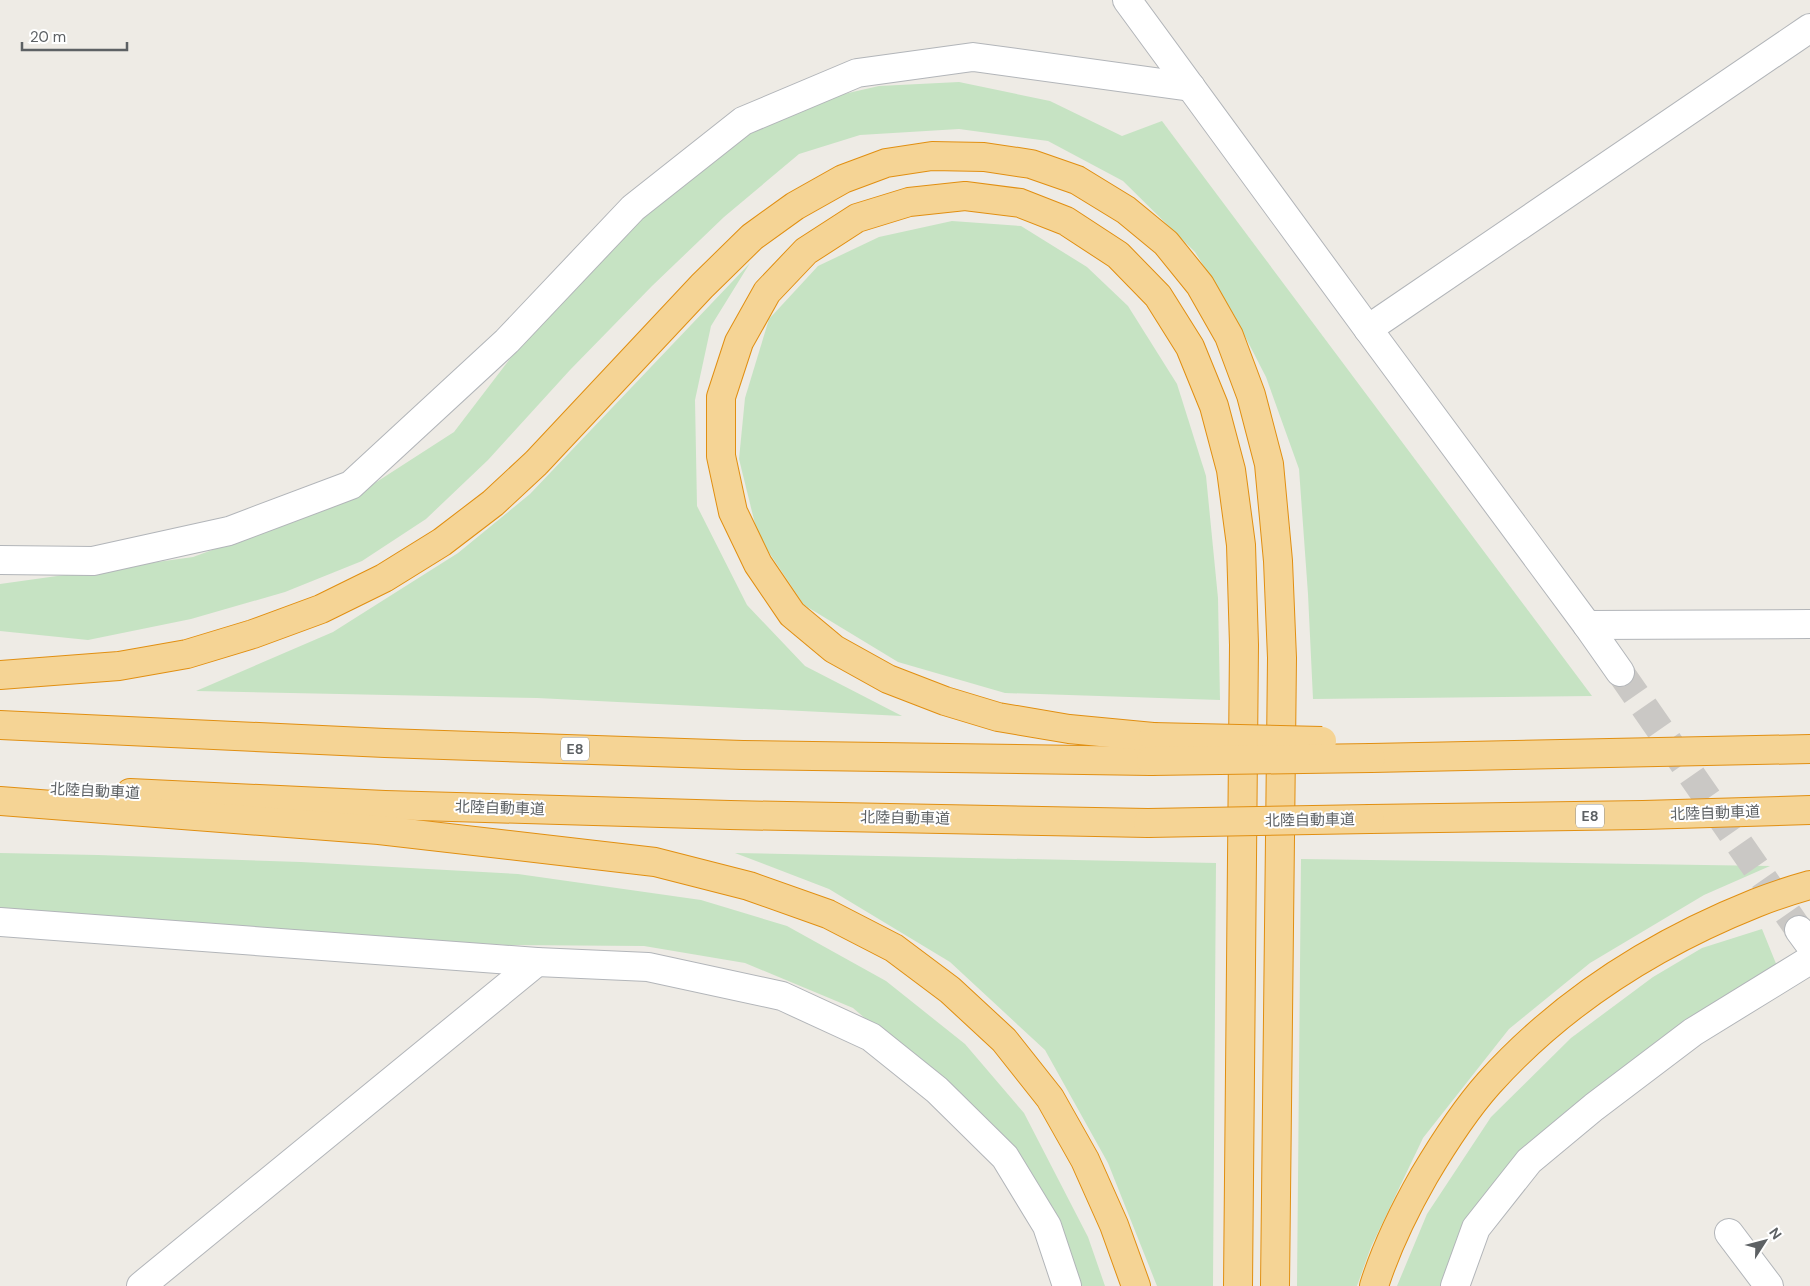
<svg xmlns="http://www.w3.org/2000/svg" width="1810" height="1286" viewBox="0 0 1810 1286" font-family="'DM Sans','Noto Sans JP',sans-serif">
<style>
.grass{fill:#c6e3c3}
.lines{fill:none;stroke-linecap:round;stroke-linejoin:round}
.tertiary-tunnel{stroke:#cac8c5;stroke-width:28;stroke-dasharray:28 14;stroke-linecap:butt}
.minor-casing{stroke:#b2b5b9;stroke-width:30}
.tertiary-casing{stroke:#b2b5b9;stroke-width:30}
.motorway-casing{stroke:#e18f11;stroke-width:30}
.minor{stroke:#fff;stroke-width:28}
.tertiary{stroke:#fff;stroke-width:28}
.motorway{stroke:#f5d495;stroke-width:28}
.motorway-bridge-casing{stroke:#e18f11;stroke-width:30;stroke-linecap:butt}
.motorway-bridge{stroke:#f5d495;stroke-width:28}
.labels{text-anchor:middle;stroke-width:4;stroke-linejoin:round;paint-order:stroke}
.shield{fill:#fff;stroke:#8e9092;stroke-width:1}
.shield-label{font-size:14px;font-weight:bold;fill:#5d6164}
.street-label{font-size:15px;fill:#5d6164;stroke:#fff}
</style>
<rect width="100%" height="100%" fill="#eeebe5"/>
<g class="grass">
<path d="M 959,82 L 1050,101 L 1122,136 L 1162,121 L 1592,696 L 1313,699 L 1308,594 L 1299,469 L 1266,377 L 1233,313 L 1195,252 L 1123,181 L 1048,141 L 959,129 L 860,135 L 799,154 L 724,217 L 652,286 L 570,370 L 488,460 L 426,519 L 362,561 L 285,592 L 191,619 L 88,640 L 0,631 L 0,584 L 193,557 L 347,501 L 454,432 L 535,326 L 692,163 L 791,106 L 879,86 Z"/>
<path d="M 952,221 L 1021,226 L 1087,267 L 1128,306 L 1177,384 L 1206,476 L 1218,598 L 1220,700 L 1005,693 L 898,662 L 804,605 L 758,536 L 739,459 L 745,398 L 769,319 L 818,266 L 879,237 Z"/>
<path d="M 750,263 L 711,326 L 695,400 L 697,506 L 747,605 L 805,666 L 902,716 L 537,698 L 196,691 L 333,632 L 458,553 L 530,494 Z"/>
<path d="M 0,853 L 98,855 L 301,862 L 518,874 L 701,900 L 787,926 L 886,981 L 965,1044 L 1024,1113 L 1088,1237 L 1105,1286 L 1069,1286 L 950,1091 L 853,1008 L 745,963 L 644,946 L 507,945 L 0,913 Z"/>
<path d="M 735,853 L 1216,863 L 1213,1286 L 1157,1286 L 1108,1163 L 1045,1050 L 950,962 L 829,889 Z"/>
<path d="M 1301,859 L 1770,866 L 1704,895 L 1590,963 L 1509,1029 L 1423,1138 L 1371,1247 L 1357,1286 L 1297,1286 Z"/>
<path d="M 1762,929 L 1779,971 L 1604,1087 L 1524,1146 L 1465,1226 L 1441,1286 L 1397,1286 L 1427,1214 L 1491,1117 L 1571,1038 L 1653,977 L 1702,948 Z"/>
</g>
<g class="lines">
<path class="tertiary-tunnel" d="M 1620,672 L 1799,930"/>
<g class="minor-casing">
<g id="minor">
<path d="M 1368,329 L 1810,28"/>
<path d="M 0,560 L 93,561 L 229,531 L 351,485 L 507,341 L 633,208 L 743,121 L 857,73 L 973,57 L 1191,87"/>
<path d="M 1587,625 L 1810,624"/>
<path d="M 0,922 L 537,962 L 648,967 L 782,996 L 871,1037 L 937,1090 L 1005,1157 L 1047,1226 L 1067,1286"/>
<path d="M 1729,1233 L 1769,1286"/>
<path d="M 141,1286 L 537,962"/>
<path d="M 1455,1286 L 1476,1228 L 1529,1161 L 1594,1107 L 1693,1032 L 1810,960"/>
</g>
</g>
<g class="tertiary-casing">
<g id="tertiary">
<path d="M 1127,0 L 1368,329 L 1587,625 L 1620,672"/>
<path d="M 1799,930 L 1810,945"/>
</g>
</g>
<g class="motorway-casing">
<g id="motorway">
<path d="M 0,675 L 119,666 L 187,654 L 253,634 L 321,609 L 384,578 L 442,542 L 493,503 L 536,463 L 702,286 L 752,237 L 795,206 L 843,179 L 886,163 L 932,156 L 984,157 L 1031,164 L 1077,180 L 1126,210 L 1166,243 L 1200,285 L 1229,336 L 1251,395 L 1269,464 L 1278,561 L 1282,658 L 1275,1286"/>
<path d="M 0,725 L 385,743 L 743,755 L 1151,761"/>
<path d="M 1153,737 L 1069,729 L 998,717 L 945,701 L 888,679 L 834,649 L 792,614 L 758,564 L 733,512 L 721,456 L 721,397 L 739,342 L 767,292 L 806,251 L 857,218 L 909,202 L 965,196 L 1020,203 L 1066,221 L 1118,255 L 1158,296 L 1190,347 L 1214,406 L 1231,470 L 1241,545 L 1244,645 L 1238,1286"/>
<path d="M 1371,758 L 1810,749"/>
<path d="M 130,793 L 385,805 L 730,815 L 1148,823"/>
<path d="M 0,801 L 379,830 L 655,862 L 749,886 L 828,914 L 894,948 L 950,990 L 1004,1040 L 1050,1098 L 1085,1160 L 1114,1225 L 1136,1286"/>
<path d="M 1370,819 L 1643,815 L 1810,810"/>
<path d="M 1374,1286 C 1386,1248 1404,1211 1424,1176 C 1443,1144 1464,1111 1489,1083 C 1562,1002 1656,943 1756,903 C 1774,896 1792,890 1810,885"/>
</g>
</g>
<use href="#minor" class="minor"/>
<use href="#tertiary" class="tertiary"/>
<use href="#motorway" class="motorway"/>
<g class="motorway-bridge-casing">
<g id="motorway-bridge">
<path d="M 1153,737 L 1322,741"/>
<path d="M 1151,761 L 1371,758"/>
<path d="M 1148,823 L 1370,819"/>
</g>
</g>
<use href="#motorway-bridge" class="motorway-bridge"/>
</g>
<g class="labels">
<g class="shield">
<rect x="561" y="737.5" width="28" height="23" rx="4"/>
<rect x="1576" y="804.5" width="28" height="23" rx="4"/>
</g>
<g class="shield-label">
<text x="575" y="754">E8</text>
<text x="1590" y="821">E8</text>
</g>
<g class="street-label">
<text transform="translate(95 791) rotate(3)" y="5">北陸自動車道</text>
<text transform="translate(500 808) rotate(2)" y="5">北陸自動車道</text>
<text transform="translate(1715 813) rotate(-2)" y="5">北陸自動車道</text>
<text transform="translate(905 818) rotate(1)" y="5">北陸自動車道</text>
<text transform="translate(1310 820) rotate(-1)" y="5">北陸自動車道</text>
</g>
</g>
<g transform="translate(1765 1241) rotate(54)" stroke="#ffffff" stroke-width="4" paint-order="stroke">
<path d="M0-4L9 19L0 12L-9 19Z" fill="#5d6164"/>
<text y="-8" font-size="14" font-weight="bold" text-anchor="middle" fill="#5d6164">N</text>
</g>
<path d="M22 42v8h105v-8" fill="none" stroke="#5d6164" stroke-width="2.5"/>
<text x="30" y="42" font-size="15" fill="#5d6164" stroke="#ffffff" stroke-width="4" paint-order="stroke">20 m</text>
</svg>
